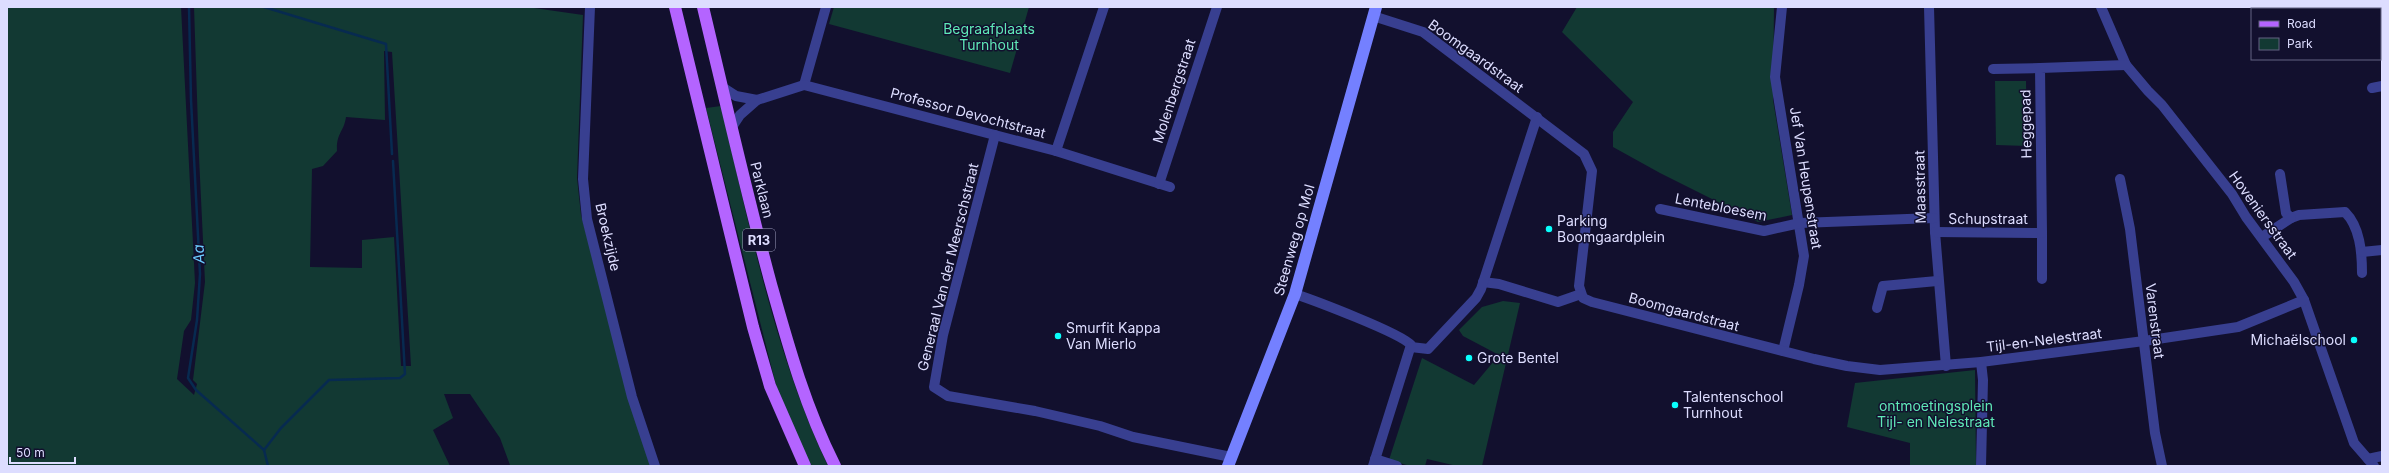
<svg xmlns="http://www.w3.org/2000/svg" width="2389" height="473" viewBox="0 0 2389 473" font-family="Inter,sans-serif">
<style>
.green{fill:#123933;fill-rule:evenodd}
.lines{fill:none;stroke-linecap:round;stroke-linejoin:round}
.stream{stroke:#072a50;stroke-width:2.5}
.street{stroke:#383f90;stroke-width:10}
.secondary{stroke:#7480ff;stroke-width:12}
.primary{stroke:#b464ff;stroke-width:12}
.poi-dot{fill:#09fffc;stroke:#12102e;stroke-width:1.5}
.labels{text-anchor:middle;stroke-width:3;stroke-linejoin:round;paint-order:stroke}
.shield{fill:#12102e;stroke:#a0a0c0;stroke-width:1}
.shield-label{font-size:13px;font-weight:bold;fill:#ddf}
.park-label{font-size:14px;fill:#5fe9b7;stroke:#12102e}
.street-label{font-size:14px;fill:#ddf;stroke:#12102e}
.poi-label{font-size:14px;fill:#ddf;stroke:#12102e;text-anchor:start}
.water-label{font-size:15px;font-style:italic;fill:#6bcbff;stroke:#12102e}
</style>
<rect width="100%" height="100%" fill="#12102e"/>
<g class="green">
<path d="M 7,7 L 181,7 L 195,283 L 191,320 L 184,331 L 177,379 L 194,395 L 197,384 L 193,380 L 205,282 L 199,157 L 194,7 L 527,7 L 583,15 L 577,178 L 581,215 L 650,466 L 510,465 L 500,438 L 470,394 L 444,394 L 453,418 L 433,430 L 450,466 L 7,466 ZM 384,51 L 392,52 L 411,366 L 401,366 L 394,237 L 362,240 L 362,268 L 310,267 L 312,169 L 323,166 L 337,151 C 336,133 344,132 346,117 L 385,120 Z"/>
<path d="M 834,7 L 1029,7 L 1010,73 L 829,24 Z"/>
<path d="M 1577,7 L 1774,7 L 1773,100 L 1792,215 L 1758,222 L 1660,173 L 1613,147 L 1613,132 L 1633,102 L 1562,32 Z"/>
<path d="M 1995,81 L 2026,81 L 2027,146 L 1996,145 Z"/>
<path d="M 721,106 C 750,227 774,352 828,466 L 810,466 L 777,389 L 706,108 Z"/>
<path d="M 1503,301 L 1520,303 L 1482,466 L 1457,466 L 1427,459 L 1425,466 L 1410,466 L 1389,460 L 1422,358 L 1474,385 L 1499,355 L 1463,336 L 1459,330 L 1482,307 Z"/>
<path d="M 1975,370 L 1976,466 L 1910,466 L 1910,443 L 1847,427 L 1855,383 Z"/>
</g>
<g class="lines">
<g class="stream">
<path d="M 189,7 L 191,100 L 200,274 L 197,320 L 188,378 L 196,390 L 264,450 L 268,466"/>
<path d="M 264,7 L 386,44 L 392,154"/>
<path d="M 264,450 L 281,428 L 329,380 L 400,378 L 405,374 L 393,161"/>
</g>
<g class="street">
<path d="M 590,7 L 583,179 L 587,219 L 632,397 L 655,466"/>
<path d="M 1782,7 L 1775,77 L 1804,256 L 1799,285 L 1783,351"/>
<path d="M 1929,7 L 1935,232 L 1946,366"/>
<path d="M 2101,7 L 2126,65 L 2148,91 L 2162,105 L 2232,194 L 2246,217 L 2294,282 L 2304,300 L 2354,443 L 2374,466"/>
<path d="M 1373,16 L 1423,32 L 1584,154 L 1592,171 L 1579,286 L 1583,298 L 1592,302 L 1814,359 L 1847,366 L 1880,370 L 1981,362 L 2144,341 L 2238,327 L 2304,300"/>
<path d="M 1993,69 L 2040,68"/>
<path d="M 804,85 L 826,7"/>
<path d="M 722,87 L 736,96 L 757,100 L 804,85 L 1056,151 L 1170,187"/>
<path d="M 2372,88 L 2382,86"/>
<path d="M 732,127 L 740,115 L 757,100"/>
<path d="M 995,135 L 943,335 L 934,387 L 948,396 L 1035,411 L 1100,426 L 1133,437 L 1231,457"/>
<path d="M 1056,151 L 1104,7"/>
<path d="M 2280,174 L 2286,213 L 2291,218 L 2299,215 L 2345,212 C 2360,227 2362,252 2362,273"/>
<path d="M 2120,179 L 2130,229 L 2155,433 L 2162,466"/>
<path d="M 1159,184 L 1217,7"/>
<path d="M 1660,209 L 1764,231 L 1800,223 L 1934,218"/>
<path d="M 1935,232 L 2042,233 L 2042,279"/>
<path d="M 2042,233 L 2040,68 L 2126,65"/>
<path d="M 2262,237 L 2291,218"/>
<path d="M 2362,252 L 2382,250"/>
<path d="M 1483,282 L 1499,284 L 1558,302 L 1581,294"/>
<path d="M 1295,294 C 1313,300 1401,333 1411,345 L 1373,466"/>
<path d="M 1877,308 L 1883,286 L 1937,281"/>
<path d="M 1411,347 L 1428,349 L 1476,298 L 1481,289 L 1537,117"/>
<path d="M 1981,362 L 1983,380 L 1981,466"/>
<path d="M 1375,459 L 1397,466"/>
<path d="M 2368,459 L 2382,456"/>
</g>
<path class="secondary" d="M 1228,466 L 1295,294 L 1376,7"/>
<g class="primary">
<path d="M 675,7 L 753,327 L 770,386 L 805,466"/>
<path d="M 703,7 C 725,99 746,192 771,284 C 789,348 805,406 835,466"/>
</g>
</g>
<g class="poi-dot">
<circle cx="1549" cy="229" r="4"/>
<circle cx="1058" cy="336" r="4"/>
<circle cx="2354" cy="340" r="4"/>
<circle cx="1469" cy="358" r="4"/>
<circle cx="1675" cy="405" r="4"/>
</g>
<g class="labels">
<rect class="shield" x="743" y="229" width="32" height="22" rx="3"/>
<g class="shield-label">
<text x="759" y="245">R13</text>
</g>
<g class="park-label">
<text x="989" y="34">Begraafplaats<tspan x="989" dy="16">Turnhout</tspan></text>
<text x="1936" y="411">ontmoetingsplein<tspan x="1936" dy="16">Tijl- en Nelestraat</tspan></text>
</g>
<g class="street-label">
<text transform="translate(1476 56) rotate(36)" y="5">Boomgaardstraat</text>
<text transform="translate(1174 91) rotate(-72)" y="5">Molenbergstraat</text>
<text transform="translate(968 113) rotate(15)" y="5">Professor Devochtstraat</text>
<text transform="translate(2026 124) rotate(-91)" y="5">Heggepad</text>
<text transform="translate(1806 178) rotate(81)" y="5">Jef Van Heupenstraat</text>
<text transform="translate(1920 187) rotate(-91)" y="5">Maasstraat</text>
<text transform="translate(762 190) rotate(76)" y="5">Parklaan</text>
<text transform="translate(1721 207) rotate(11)" y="5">Lentebloesem</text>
<text transform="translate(2263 215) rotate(54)" y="5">Hoveniersstraat</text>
<text x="1988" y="224">Schupstraat</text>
<text transform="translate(608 237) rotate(77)" y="5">Broekzijde</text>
<text transform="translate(1294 240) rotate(-74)" y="5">Steenweg op Mol</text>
<text transform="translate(948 267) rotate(-76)" y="5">Generaal Van der Meerschstraat</text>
<text transform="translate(1684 312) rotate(15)" y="5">Boomgaardstraat</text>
<text transform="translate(2155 321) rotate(83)" y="5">Varenstraat</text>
<text transform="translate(2044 340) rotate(-7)" y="5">Tijl-en-Nelestraat</text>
</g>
<g class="poi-label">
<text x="1557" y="226">Parking<tspan x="1557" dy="16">Boomgaardplein</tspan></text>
<text x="1066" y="333">Smurfit Kappa<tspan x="1066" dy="16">Van Mierlo</tspan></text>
<text x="2346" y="345" text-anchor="end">Michaëlschool</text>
<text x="1477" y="363">Grote Bentel</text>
<text x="1683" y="402">Talentenschool<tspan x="1683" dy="16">Turnhout</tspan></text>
</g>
<g class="water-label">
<text transform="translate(199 254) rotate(-93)" y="5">Aa</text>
</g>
</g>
<rect width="2389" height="473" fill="none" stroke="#ddddff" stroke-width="16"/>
<rect x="2251" y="8" width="130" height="52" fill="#12102e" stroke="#636282"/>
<rect x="2259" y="21" width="20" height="6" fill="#b464ff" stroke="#636282"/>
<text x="2287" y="28" font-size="12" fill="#ddddff">Road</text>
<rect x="2259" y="38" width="20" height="12" fill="#123933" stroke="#636282"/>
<text x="2287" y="48" font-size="12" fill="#ddddff">Park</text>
<path d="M10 457v6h65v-6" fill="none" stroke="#ddddff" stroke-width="2"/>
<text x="16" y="457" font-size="12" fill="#ddddff" stroke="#12102e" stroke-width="3" paint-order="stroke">50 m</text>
</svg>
